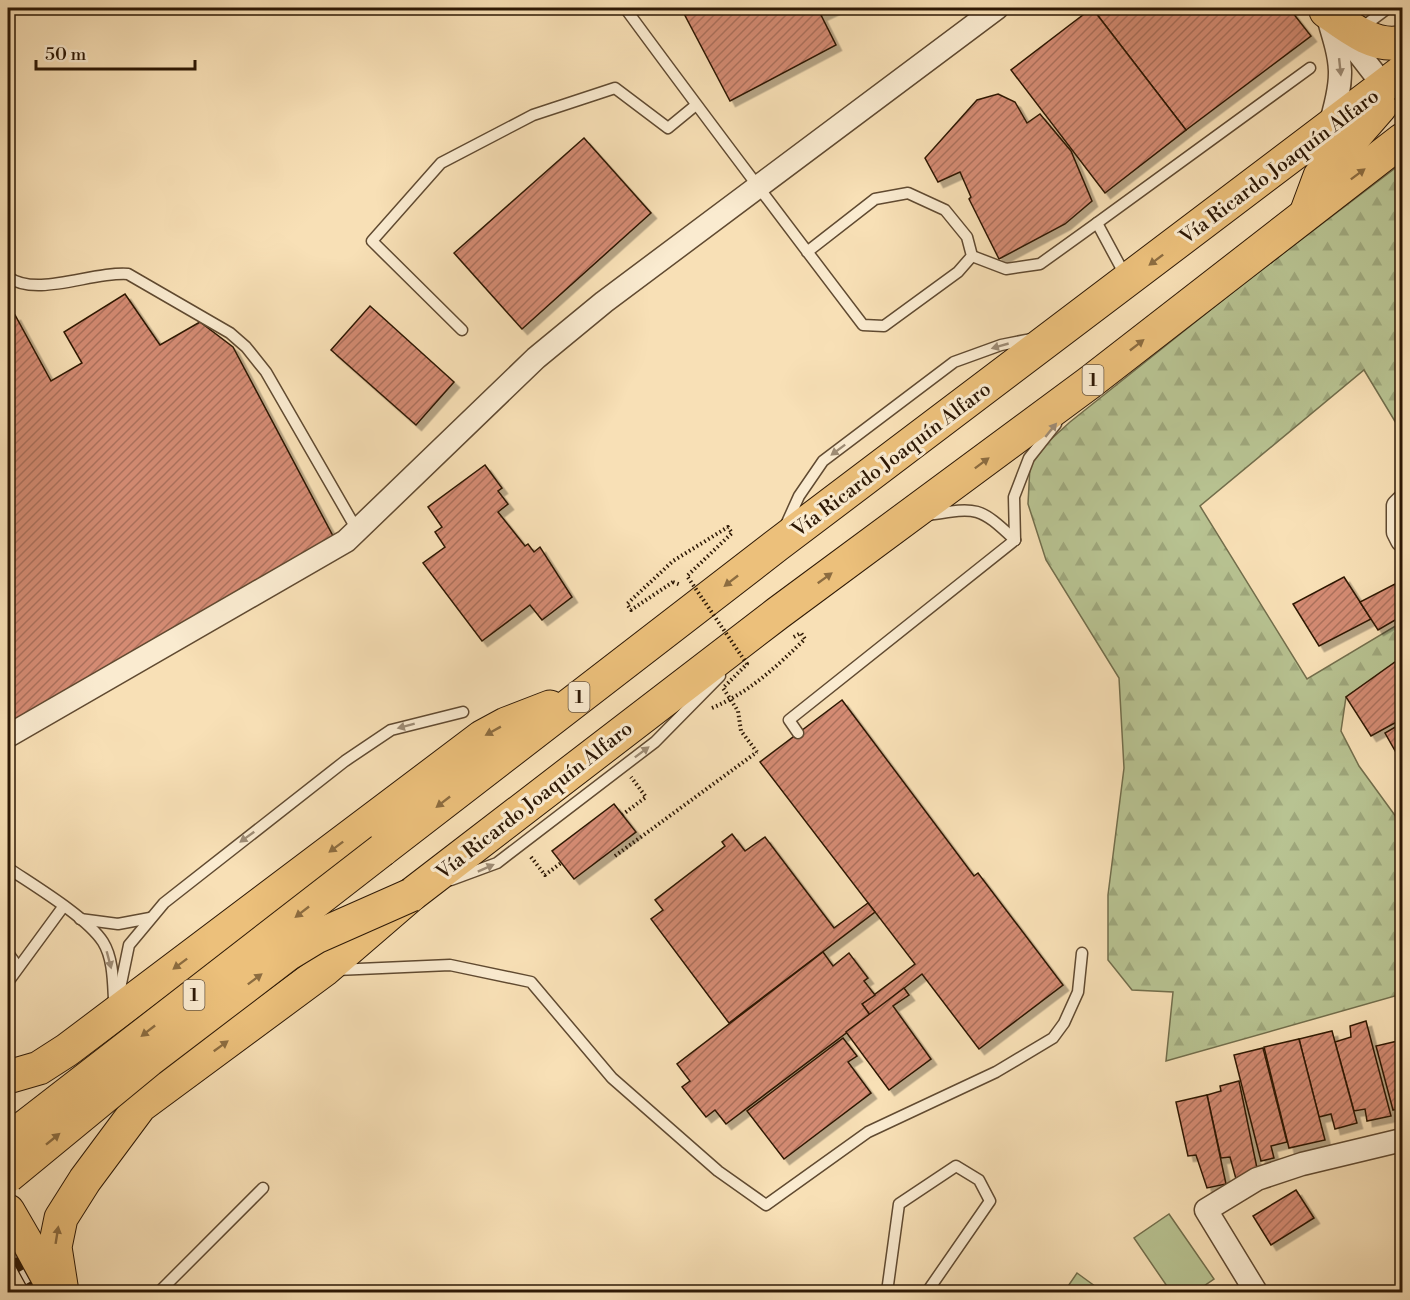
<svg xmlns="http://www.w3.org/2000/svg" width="1410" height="1300" viewBox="0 0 1410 1300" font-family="'Libre Bodoni',serif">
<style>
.grass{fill:#b8c392;stroke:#726e4c;stroke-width:1.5}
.forest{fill:url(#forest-firs);stroke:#726e4c;stroke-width:1.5}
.building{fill:url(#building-hatch);stroke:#2d1805;stroke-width:1.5;filter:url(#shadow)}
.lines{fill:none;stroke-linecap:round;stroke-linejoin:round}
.lane-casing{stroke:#604a31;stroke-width:13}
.street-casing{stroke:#604a31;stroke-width:25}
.primary-casing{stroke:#2d1805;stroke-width:35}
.path{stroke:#2d1805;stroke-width:4;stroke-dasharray:1.5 3;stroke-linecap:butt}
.lane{stroke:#faebd0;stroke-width:10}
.street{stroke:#faebd0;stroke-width:22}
.primary{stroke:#ecc07b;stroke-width:33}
.rail-casing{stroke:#2d1805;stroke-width:7}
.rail{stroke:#faebd0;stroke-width:4.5;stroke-dasharray:14;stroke-linecap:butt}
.primary-bridge-casing{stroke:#2d1805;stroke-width:35;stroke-linecap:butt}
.path-bridge{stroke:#2d1805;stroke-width:4;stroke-dasharray:1.5 3;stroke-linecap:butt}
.primary-bridge{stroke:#ecc07b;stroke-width:33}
.oneway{fill:#9e8c75}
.oneway2{fill:#8c6c40}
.labels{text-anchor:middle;stroke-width:6;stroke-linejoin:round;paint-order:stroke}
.shield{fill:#faebd0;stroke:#6a5742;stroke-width:1.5}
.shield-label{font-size:18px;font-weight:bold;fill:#2d1805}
.street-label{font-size:20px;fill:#2d1805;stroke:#faebd0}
</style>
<defs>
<pattern id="forest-firs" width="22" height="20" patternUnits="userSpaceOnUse" patternTransform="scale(1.5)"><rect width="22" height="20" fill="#b8c392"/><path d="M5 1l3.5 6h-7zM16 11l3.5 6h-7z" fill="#9ea77c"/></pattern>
<pattern id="building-hatch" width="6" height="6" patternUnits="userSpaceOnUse" patternTransform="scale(1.5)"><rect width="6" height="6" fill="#d48b73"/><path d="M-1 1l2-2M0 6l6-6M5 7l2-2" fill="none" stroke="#ac715c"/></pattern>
<filter id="shadow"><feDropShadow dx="5.5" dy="5.5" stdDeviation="0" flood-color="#0004"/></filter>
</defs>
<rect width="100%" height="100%" fill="#f8e0b6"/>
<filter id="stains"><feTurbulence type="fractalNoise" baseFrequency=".00333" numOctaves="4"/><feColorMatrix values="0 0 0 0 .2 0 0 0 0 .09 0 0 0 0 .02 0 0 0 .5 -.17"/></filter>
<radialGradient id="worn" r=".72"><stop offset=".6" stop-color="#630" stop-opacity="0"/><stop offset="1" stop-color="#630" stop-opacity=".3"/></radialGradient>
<g class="grass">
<path d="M 1169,1214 L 1214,1279 L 1195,1292 L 1171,1292 L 1134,1238 Z"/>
<path d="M 1077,1273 L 1103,1292 L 1064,1292 Z"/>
</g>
<path class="forest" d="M 1402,163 L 1402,433 L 1364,370 L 1200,506 L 1307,679 L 1402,622 L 1402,659 L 1346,697 L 1341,731 L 1359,766 L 1402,825 L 1402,994 L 1166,1061 L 1173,992 L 1132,990 L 1108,960 L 1108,895 L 1124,768 L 1119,678 L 1046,560 L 1028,504 L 1030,466 L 1048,442 L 1070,422 L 1248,280 Z"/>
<g class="building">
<path d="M 681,8 L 836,8 L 821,15 L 836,45 L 730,101 Z"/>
<path d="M 1092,8 L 1289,8 L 1311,36 L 1186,130 Z"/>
<path d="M 1092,8 L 1186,130 L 1105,193 L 1011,70 Z"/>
<path d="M 998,94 L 1015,102 L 1027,123 L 1040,114 L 1071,151 L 1092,201 L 1065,224 L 999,259 L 969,199 L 971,197 L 960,172 L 938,182 L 925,158 L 977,100 Z"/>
<path d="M 584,138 L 651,213 L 522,329 L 454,253 Z"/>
<path d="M 125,294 L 160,345 L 200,322 L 233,347 L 333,536 L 8,726 L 8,318 L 15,315 L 51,381 L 82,363 L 64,332 Z"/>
<path d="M 370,306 L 454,382 L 416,425 L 331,350 Z"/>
<path d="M 485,465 L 502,488 L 498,491 L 508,504 L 498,512 L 525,546 L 528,544 L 534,552 L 540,547 L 572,597 L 542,620 L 530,605 L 482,641 L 423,563 L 445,547 L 435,532 L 442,527 L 428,507 Z"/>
<path d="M 1344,577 L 1371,619 L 1319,646 L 1293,604 Z"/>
<path d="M 1395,584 L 1402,597 L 1402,616 L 1378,630 L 1360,602 Z"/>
<path d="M 1402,657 L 1402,719 L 1371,736 L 1346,697 Z"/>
<path d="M 842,700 L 974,876 L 978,873 L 1063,985 L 979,1049 L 922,974 L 870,1015 L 862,1004 L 915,964 L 760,762 Z"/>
<path d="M 1402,723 L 1402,763 L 1385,733 Z"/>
<path d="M 614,804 L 636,832 L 574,879 L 552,851 Z"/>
<path d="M 732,834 L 745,851 L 765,837 L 834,928 L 868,903 L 875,912 L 729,1023 L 651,919 L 663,910 L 655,900 L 725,846 L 722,842 Z"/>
<path d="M 823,952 L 833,966 L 849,953 L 868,978 L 864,981 L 875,995 L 862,1004 L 870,1015 L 726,1124 L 715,1110 L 706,1117 L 682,1087 L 690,1081 L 677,1064 Z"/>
<path d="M 904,988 L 909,995 L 893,1006 L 931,1059 L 889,1090 L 846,1032 Z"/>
<path d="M 1366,1021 L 1391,1116 L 1367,1121 L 1365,1109 L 1354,1111 L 1335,1042 L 1351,1037 L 1350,1026 Z"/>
<path d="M 1332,1031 L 1357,1123 L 1335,1129 L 1331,1114 L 1319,1117 L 1299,1039 Z"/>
<path d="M 843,1038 L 857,1056 L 848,1062 L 871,1093 L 784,1159 L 747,1111 Z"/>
<path d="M 1299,1039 L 1325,1140 L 1289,1148 L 1264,1047 Z"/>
<path d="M 1402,1040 L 1402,1108 L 1393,1110 L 1376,1046 Z"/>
<path d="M 1263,1048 L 1287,1142 L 1271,1146 L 1274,1158 L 1261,1161 L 1234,1055 Z"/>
<path d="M 1239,1081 L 1257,1168 L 1236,1179 L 1230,1157 L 1221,1158 L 1207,1095 L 1221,1091 L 1220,1086 Z"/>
<path d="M 1207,1095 L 1226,1184 L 1207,1188 L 1196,1155 L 1188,1156 L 1176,1102 Z"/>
<path d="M 1296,1190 L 1314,1218 L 1271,1245 L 1253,1216 Z"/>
</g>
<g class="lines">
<g class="lane-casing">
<g id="lane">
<path d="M 625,8 C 703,114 783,220 863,325 L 884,326 L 958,272 L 972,256 L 967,237 L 945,210 L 908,193 L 875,199 L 807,252"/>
<path d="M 1360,29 L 1388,8"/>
<path d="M 1097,223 L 1310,68"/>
<path d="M 972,256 L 1006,269 L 1040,264 L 1097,223 L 1125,275"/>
<path d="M 8,277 C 37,298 93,271 128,274 L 230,333 L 246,347 L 266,372 L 357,530"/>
<path d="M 462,330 L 372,241 L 441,163 L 533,115 L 615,88 L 668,128 L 696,105"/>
<path d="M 928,515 C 977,507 979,506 1015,540"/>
<path d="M 785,527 L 799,496 L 823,461 L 954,362 L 1001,345 L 1031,339"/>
<path d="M 1015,540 L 1014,497 L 1029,458 L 1056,424"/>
<path d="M 798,733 L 789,720 L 1015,540"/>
<path d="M 8,868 C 33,885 87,917 103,942 C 113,958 113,981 114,1000"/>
<path d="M 451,880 L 497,863 L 655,742 L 720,676"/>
<path d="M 80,919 L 118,924 L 150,918"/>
<path d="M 8,953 L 18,967"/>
<path d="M 336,970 L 450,965 L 531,982 L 612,1078 L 718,1171 L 766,1205 L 868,1132 L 996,1072 L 1053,1038 L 1064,1023 L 1078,992 L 1082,953"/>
<path d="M 8,982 L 63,907"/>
<path d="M 117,1003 L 129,945 L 164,903 L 345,761 L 391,730 L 463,712"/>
<path d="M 159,1292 L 263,1188"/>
<path d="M 887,1292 L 899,1204 L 956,1166 L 979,1180 L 990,1201 L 927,1292"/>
</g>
</g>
<g class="street-casing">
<g id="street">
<path d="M 1326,11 C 1342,64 1346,73 1329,128"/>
<path d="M 1339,28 L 1384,86"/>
<path d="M 1402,502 L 1398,506 L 1398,532 L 1402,540"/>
<path d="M 8,736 L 346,541 L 536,358 L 604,302 L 997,8"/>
<path d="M 1256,1292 L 1206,1210 L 1257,1179 L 1302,1164 L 1402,1140"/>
</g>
</g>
<g class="primary-casing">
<g id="primary">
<path d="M 1326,11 C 1347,26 1375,49 1402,42"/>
<path d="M 1307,211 L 1320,176 L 1380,107"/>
<path d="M 382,850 L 777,545 L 1402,72"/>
<path d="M 8,1077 L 39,1068 L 67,1050 L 482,737 L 506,724 L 550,707"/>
<path d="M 8,1211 L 55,1292"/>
<path d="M 62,1292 L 55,1247 L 61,1218 L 85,1180 L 140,1106 L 324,970 L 411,895 L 778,613 L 1089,383 L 1402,140"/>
</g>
</g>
<g class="path">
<path d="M 673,582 L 681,585"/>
<path d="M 712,708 C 750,692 776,667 805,639 L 801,633 L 792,638"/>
<path d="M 622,815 L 646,797 L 631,777"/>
<path d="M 615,856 L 757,752"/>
<path d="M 531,857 L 545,875 L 561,863"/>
</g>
<use href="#lane" class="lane"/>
<use href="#street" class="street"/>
<use href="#primary" class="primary"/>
<g class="rail-casing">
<g id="rail">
<path d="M 8,1246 L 33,1292"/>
<path d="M 8,1282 L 14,1292"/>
</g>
</g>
<use href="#rail" class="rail"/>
<g class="primary-bridge-casing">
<g id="primary-bridge">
<path d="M 8,1140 L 382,850"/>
<path d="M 8,1176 L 149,1060 L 288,954 L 316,937 L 411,895"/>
</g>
</g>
<path class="path-bridge" d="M 673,582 L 631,610 L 627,604 L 673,561 L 728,527 L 732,533 L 687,576 L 747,664 L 723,688 L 738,711 L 741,731 L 757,752"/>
<use href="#primary-bridge" class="primary-bridge"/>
</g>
<defs><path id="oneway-solid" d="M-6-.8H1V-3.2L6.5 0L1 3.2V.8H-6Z" transform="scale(1.5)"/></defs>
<g class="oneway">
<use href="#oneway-solid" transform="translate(1340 67) rotate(84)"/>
<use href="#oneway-solid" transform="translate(1000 346) rotate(164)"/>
<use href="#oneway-solid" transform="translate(1051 430) rotate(-51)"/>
<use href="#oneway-solid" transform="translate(838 450) rotate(143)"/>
<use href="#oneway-solid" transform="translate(406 726) rotate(165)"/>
<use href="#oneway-solid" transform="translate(642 752) rotate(-37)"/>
<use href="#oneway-solid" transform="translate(247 837) rotate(144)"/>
<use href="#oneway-solid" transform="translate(486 868) rotate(-24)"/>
<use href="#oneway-solid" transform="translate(109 960) rotate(75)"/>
</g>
<g class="oneway2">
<use href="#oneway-solid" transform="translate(1358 174) rotate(-37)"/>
<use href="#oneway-solid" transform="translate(1156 260) rotate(143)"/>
<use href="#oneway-solid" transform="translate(1137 345) rotate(-38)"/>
<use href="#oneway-solid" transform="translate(982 463) rotate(-37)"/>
<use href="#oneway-solid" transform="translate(825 578) rotate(-36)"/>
<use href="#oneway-solid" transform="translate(731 581) rotate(142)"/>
<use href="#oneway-solid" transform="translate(493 731) rotate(151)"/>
<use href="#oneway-solid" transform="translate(443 802) rotate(142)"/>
<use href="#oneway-solid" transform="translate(336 847) rotate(143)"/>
<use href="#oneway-solid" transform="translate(302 912) rotate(142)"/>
<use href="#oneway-solid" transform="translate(180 964) rotate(143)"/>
<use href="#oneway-solid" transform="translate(255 979) rotate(-37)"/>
<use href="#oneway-solid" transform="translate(148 1031) rotate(142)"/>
<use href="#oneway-solid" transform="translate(221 1046) rotate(-36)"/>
<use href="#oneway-solid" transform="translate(53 1139) rotate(-39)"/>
<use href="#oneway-solid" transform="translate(57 1235) rotate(-81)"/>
</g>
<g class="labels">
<g class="shield">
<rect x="1082.5" y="365" width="21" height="30" rx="4.5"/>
<rect x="568.5" y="682" width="21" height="30" rx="4.5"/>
<rect x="183.5" y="980" width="21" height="30" rx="4.5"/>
</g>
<g class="shield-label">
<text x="1093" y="386">1</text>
<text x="579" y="703">1</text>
<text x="194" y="1001">1</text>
</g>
<g class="street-label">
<text transform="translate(1279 166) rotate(-37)" y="7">Vía Ricardo Joaquín Alfaro</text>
<text transform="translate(891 459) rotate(-37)" y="7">Vía Ricardo Joaquín Alfaro</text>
<text transform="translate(534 800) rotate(-38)" y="7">Vía Ricardo Joaquín Alfaro</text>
</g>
</g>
<rect width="1410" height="1300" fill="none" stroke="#f8e0b6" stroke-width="30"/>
<rect x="9" y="9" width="1392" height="1282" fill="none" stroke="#2d1805" stroke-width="3"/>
<rect x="15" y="15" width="1380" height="1270" fill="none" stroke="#2d1805" stroke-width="1.5"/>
<path d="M36 60v9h159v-9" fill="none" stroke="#2d1805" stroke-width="3"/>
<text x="45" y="60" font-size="18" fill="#2d1805" stroke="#faebd0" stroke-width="4.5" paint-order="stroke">50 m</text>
<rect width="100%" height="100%" filter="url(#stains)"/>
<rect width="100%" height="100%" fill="url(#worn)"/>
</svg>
